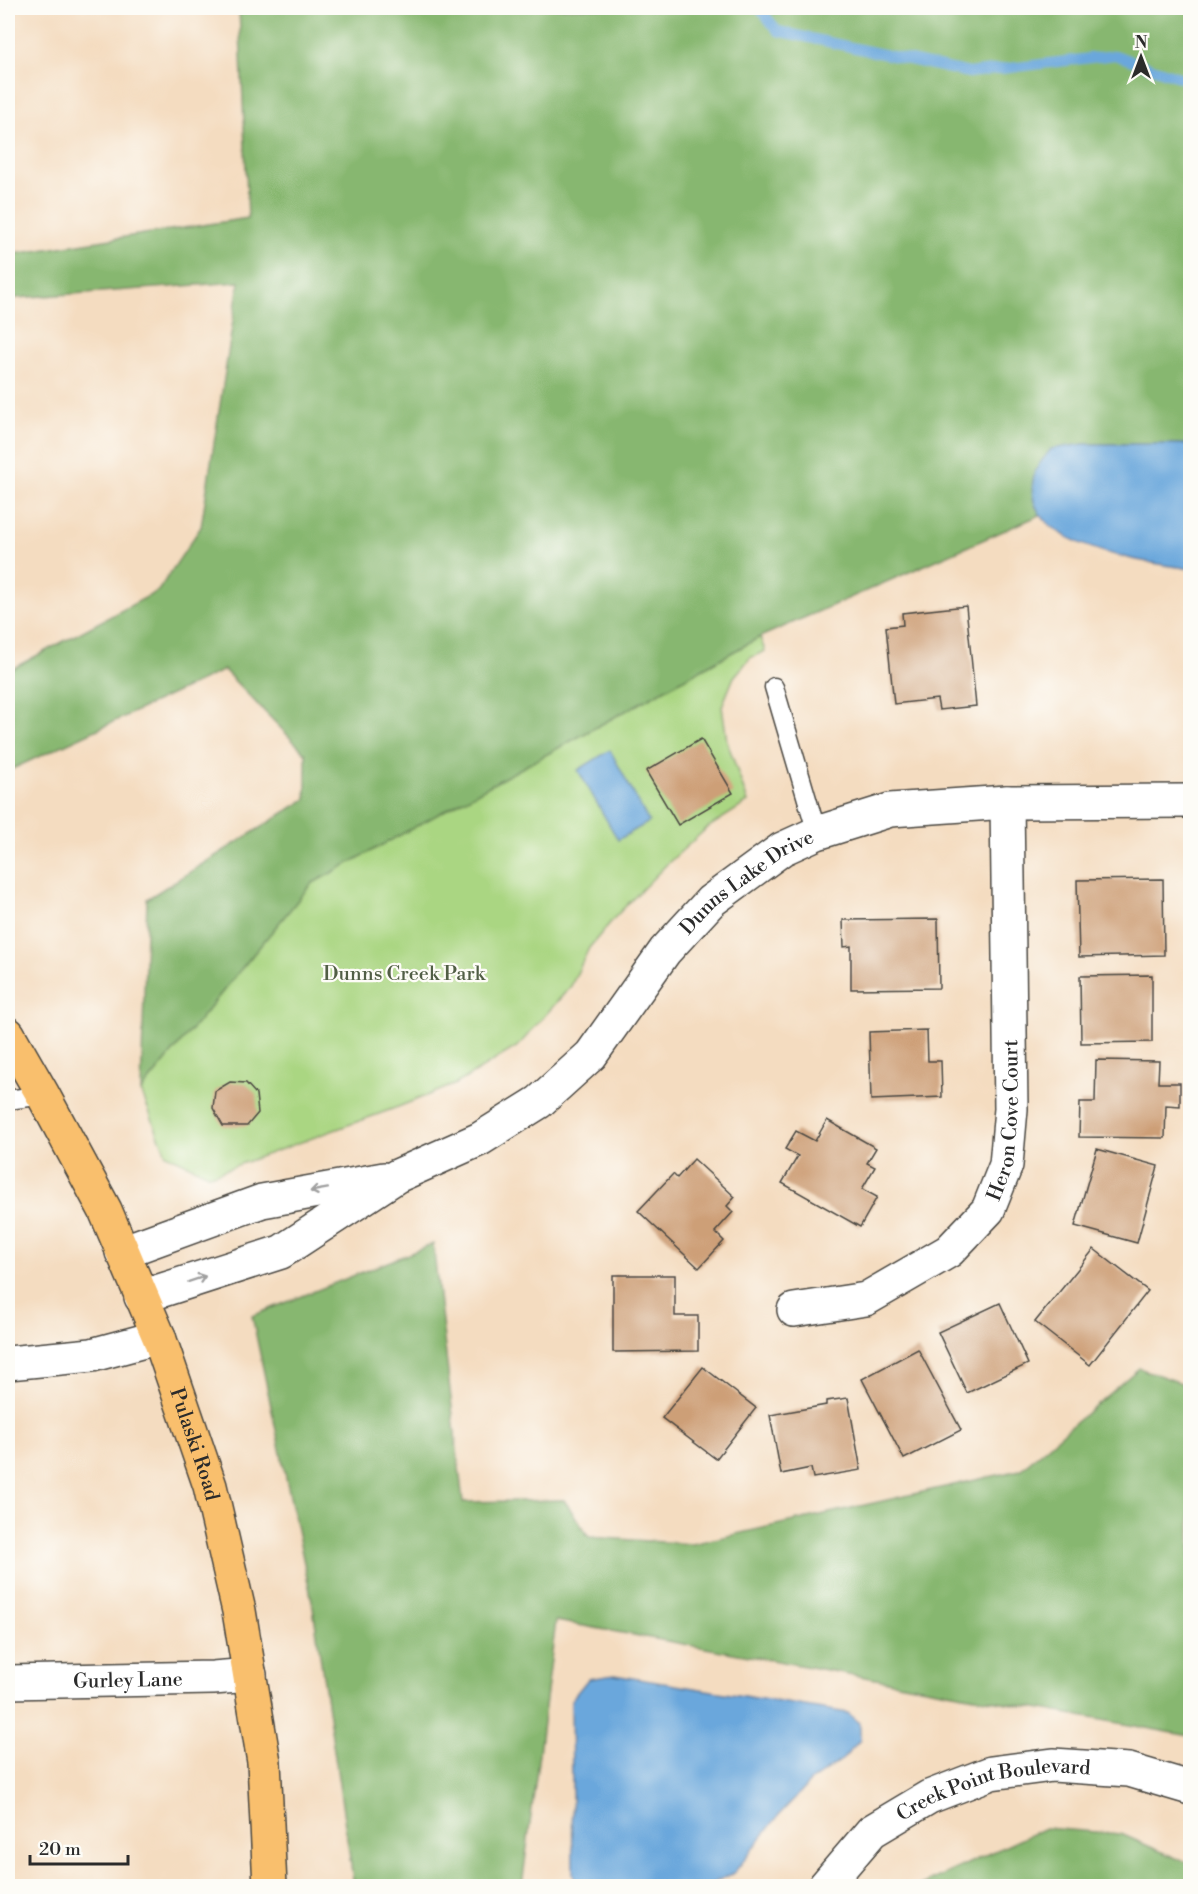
<svg xmlns="http://www.w3.org/2000/svg" width="1198" height="1894" viewBox="0 0 1198 1894" font-family="'Libre Bodoni',serif">
<style>
.green{fill:#aad682;stroke:#6a8056;stroke-width:1.5}
.forest{fill:#87b770;stroke:#59714e;stroke-width:1.5}
.water{fill:#6aa7dc;stroke:#4a6984;stroke-width:1.5}
.lines{fill:none;stroke-linecap:round;stroke-linejoin:round}
.stream{stroke:#6aa7dc;stroke-width:10}
.building{fill:#cd9f77}
.lane-casing{stroke:#494641;stroke-width:21}
.street-casing{stroke:#494641;stroke-width:36}
.primary-casing{stroke:#494641;stroke-width:36}
.lane{stroke:#fff;stroke-width:18}
.street{stroke:#fff;stroke-width:33}
.primary{stroke:#f9bf6d;stroke-width:33}
.oneway{stroke:#a0a0a0}
.labels{text-anchor:middle;stroke-width:4.5;stroke-linejoin:round;paint-order:stroke}
.street-label{font-size:20px;fill:#2b2b2b;stroke:#fdfcf7}
.park-label{font-size:20px;fill:#515e45;stroke:#fdfcf7}
</style>
<rect width="100%" height="100%" fill="#fdfcf7"/>
<filter id="ink" filterUnits="userSpaceOnUse"><feTurbulence type="fractalNoise" baseFrequency=".0167" numOctaves="2"/><feDisplacementMap in="SourceGraphic" scale="12" xChannelSelector="R" yChannelSelector="G"/><feConvolveMatrix kernelMatrix="1 2 1 2 8 2 1 2 1" color-interpolation-filters="sRGB"/></filter>
<filter id="wash" filterUnits="userSpaceOnUse"><feTurbulence type="fractalNoise" baseFrequency=".008" numOctaves="4" result="noise"/><feDisplacementMap in="SourceGraphic" scale="24" xChannelSelector="R" yChannelSelector="G"/><feGaussianBlur stdDeviation="1.35" result="paint"/><feColorMatrix in="noise" values="0 0 0 0 0 0 0 0 0 0 0 0 0 0 0 0 0 1.4 0 .05"/><feComposite in="paint" operator="in"/></filter>
<g filter="url(#wash)">
<rect width="100%" height="100%" fill="#f4dcc0"/>
<path class="green" d="M 760,637 L 765,651 L 750,658 L 734,677 L 722,706 L 727,741 L 748,802 L 707,828 L 666,865 L 616,916 L 589,948 L 571,986 L 518,1046 L 456,1084 L 398,1107 L 210,1175 L 166,1154 L 141,1091 L 311,884 Z"/>
<g class="forest">
<path d="M 239,8 L 1190,8 L 1190,444 L 1084,444 L 1033,493 L 1040,515 L 760,637 L 311,884 L 141,1091 L 147,899 L 306,799 L 306,754 L 224,670 L 8,771 L 8,671 L 158,591 L 201,527 L 239,282 L 16,298 L 8,301 L 8,255 L 248,218 Z"/>
<path d="M 433,1244 L 463,1502 L 564,1500 L 589,1537 L 692,1544 L 1020,1470 L 1139,1368 L 1190,1386 L 1190,1736 L 556,1621 L 522,1886 L 354,1886 L 312,1601 L 252,1316 Z"/>
<path d="M 1045,1828 L 1121,1834 L 1190,1864 L 1190,1886 L 919,1886 Z"/>
</g>
<g class="water">
<path d="M 1084,444 L 1190,444 L 1190,569 C 1142,561 1012,547 1035,472 C 1038,464 1046,456 1051,449 Z"/>
<path d="M 610,750 L 649,822 L 618,840 L 578,770 Z"/>
<path d="M 614,1675 L 848,1713 L 860,1723 L 860,1740 L 843,1759 L 811,1781 L 778,1816 L 734,1873 L 707,1886 L 578,1886 L 573,1875 L 571,1700 L 588,1679 Z"/>
</g>
<g class="lines">
<path class="stream" d="M 759,8 L 778,31 L 969,73 L 1115,55 L 1190,81"/>
</g>
<g id="blocks">
<g class="building">
<path d="M 966,606 L 976,706 L 939,710 L 937,699 L 894,704 L 886,627 L 903,625 L 902,613 Z"/>
<path d="M 701,739 L 733,793 L 678,825 L 646,771 Z"/>
<path d="M 1163,879 L 1164,955 L 1079,957 L 1077,880 Z"/>
<path d="M 938,919 L 939,988 L 851,989 L 851,946 L 844,947 L 843,920 Z"/>
<path d="M 1152,975 L 1152,1042 L 1081,1043 L 1080,976 Z"/>
<path d="M 927,1030 L 928,1061 L 941,1061 L 942,1097 L 871,1100 L 869,1032 Z"/>
<path d="M 1096,1060 L 1159,1061 L 1158,1083 L 1180,1083 L 1180,1106 L 1166,1105 L 1165,1138 L 1079,1137 L 1080,1102 L 1095,1102 Z"/>
<path d="M 230,1082 L 246,1083 L 256,1094 L 258,1113 L 247,1126 L 223,1126 L 213,1108 L 215,1091 Z"/>
<path d="M 827,1120 L 876,1148 L 867,1163 L 875,1167 L 862,1189 L 877,1197 L 860,1227 L 782,1183 L 798,1156 L 785,1149 L 796,1131 L 815,1141 Z"/>
<path d="M 1097,1149 L 1158,1166 L 1137,1243 L 1075,1226 Z"/>
<path d="M 694,1159 L 735,1197 L 727,1206 L 733,1212 L 715,1232 L 724,1241 L 699,1268 L 638,1211 L 673,1174 L 677,1178 Z"/>
<path d="M 1094,1249 L 1148,1291 L 1090,1365 L 1035,1322 Z"/>
<path d="M 613,1275 L 675,1275 L 675,1316 L 698,1316 L 698,1351 L 613,1352 Z"/>
<path d="M 1000,1303 L 1028,1364 L 967,1393 L 938,1332 Z"/>
<path d="M 918,1349 L 961,1430 L 904,1459 L 862,1379 Z"/>
<path d="M 703,1367 L 756,1408 L 716,1459 L 662,1418 Z"/>
<path d="M 848,1398 L 861,1470 L 813,1478 L 811,1468 L 781,1474 L 770,1415 L 826,1405 L 826,1401 Z"/>
</g>
</g>
</g>
<g filter="url(#ink)">
<use href="#blocks" fill-opacity="0" stroke="#494641" stroke-width="1.5"/>
<g class="lines">
<g class="lane-casing">
<g id="lane">
<path d="M 774,687 L 817,833"/>
<path d="M 8,1100 L 43,1095"/>
</g>
</g>
<g class="street-casing">
<g id="street">
<path d="M 122,1252 L 262,1201 L 384,1179"/>
<path id="s1" d="M 141,1297 L 281,1252 L 397,1176 L 480,1139 L 539,1102 L 591,1055 L 665,951 L 711,901 L 782,849 L 817,833 L 890,810 L 1007,802 L 1190,801"/>
<path id="s2" d="M 794,1310 L 866,1299 L 949,1251 L 988,1210 L 1006,1165 L 1011,1109 L 1007,802"/>
<path d="M 8,1363 L 92,1355 L 159,1337"/>
<path id="s3" d="M 8,1682 L 213,1678 L 250,1675"/>
<path id="s4" d="M 825,1886 L 872,1831 L 929,1797 L 991,1773 L 1053,1765 L 1129,1770 L 1190,1788"/>
</g>
</g>
<g class="primary-casing">
<g id="primary">
<path id="s5" d="M 8,1034 L 43,1095 L 105,1210 L 159,1337 L 210,1486 L 239,1611 L 264,1762 L 270,1886"/>
</g>
</g>
<use href="#lane" class="lane"/>
<use href="#street" class="street"/>
<use href="#primary" class="primary"/>
</g>
<defs><path id="oneway-shaft" d="M-6 0H5M1.5-3L5.5 0L1.5 3" fill="none" stroke-width="1.6" stroke-linecap="round" stroke-linejoin="round" transform="scale(1.5)"/></defs>
<g class="oneway">
<use href="#oneway-shaft" transform="translate(319 1190) rotate(170)"/>
<use href="#oneway-shaft" transform="translate(197 1279) rotate(-18)"/>
</g>
</g>
<g class="labels">
<g class="street-label">
<text dy="7" stroke="none"><textPath href="#s1" startOffset="752">Dunns Lake Drive</textPath></text>
<text dy="7" stroke="none"><textPath href="#s2" startOffset="318">Heron Cove Court</textPath></text>
<text dy="7" stroke="none"><textPath href="#s5" startOffset="452">Pulaski Road</textPath></text>
<text dy="7" stroke="none"><textPath href="#s3" startOffset="120">Gurley Lane</textPath></text>
<text dy="7" stroke="none"><textPath href="#s4" startOffset="204">Creek Point Boulevard</textPath></text>
</g>
<g class="park-label">
<text x="404" y="980">Dunns Creek Park</text>
</g>
</g>
<rect width="1198" height="1894" fill="none" stroke="#fdfcf7" stroke-width="30"/>
<g transform="translate(1141 57)" stroke="#fdfcf7" stroke-width="4.5" paint-order="stroke">
<path d="M0-4.5L10 22L0 15L-10 22Z" fill="#2b2b2b"/>
<text y="-9" font-size="16" font-weight="bold" text-anchor="middle" fill="#2b2b2b">N</text>
</g>
<path d="M30 1855v9h98v-9" fill="none" stroke="#2b2b2b" stroke-width="3"/>
<text x="39" y="1855" font-size="18" fill="#2b2b2b" stroke="#fdfcf7" stroke-width="4.5" paint-order="stroke">20 m</text>
</svg>
